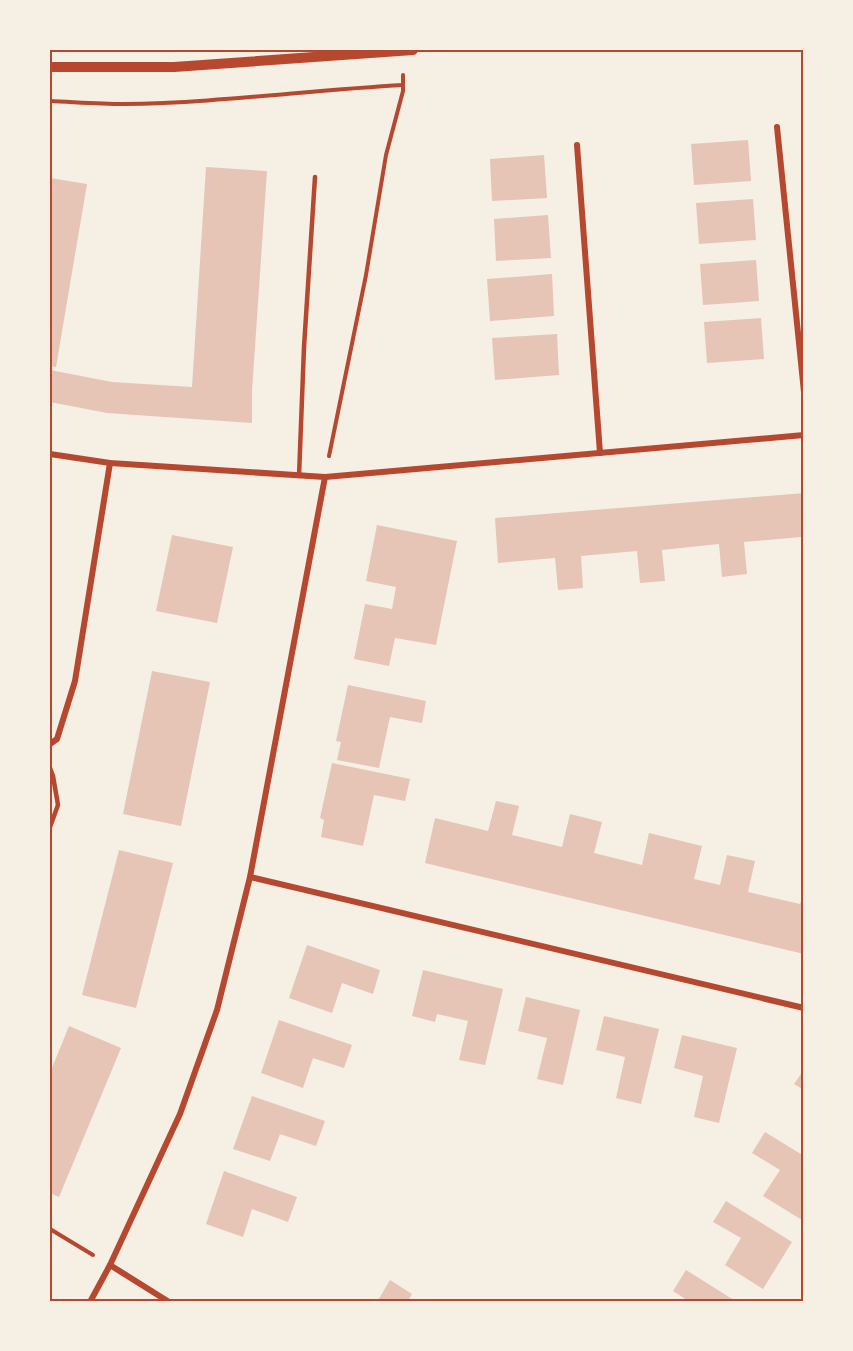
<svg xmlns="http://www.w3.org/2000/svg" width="853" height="1351" viewBox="0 0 853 1351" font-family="'Sofia Sans Condensed',sans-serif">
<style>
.building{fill:#e6c5b7}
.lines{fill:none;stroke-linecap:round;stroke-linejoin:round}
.path{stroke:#b5482f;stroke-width:4}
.service{stroke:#b5482f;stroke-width:4.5}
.minor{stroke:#b5482f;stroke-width:6}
.tertiary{stroke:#b5482f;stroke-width:10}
.neatline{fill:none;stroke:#b5482f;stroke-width:2}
</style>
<rect width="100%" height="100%" fill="#f6efe4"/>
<g class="building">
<path d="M 748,140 L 751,181 L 694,185 L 691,144 Z"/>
<path d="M 544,155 L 547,198 L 492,201 L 490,159 Z"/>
<path d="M 206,167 L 267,171 L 252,391 L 252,423 L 107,413 L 50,402 L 50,370 L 112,382 L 192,387 Z"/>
<path d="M 50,178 L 87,184 L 56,367 L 50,366 Z"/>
<path d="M 753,199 L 756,240 L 699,244 L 696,203 Z"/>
<path d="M 548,215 L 551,258 L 496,261 L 494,219 Z"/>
<path d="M 756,260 L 759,301 L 703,305 L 700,264 Z"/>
<path d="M 552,274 L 554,316 L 490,321 L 487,279 Z"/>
<path d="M 761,318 L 764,359 L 707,363 L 704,322 Z"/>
<path d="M 557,334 L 559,375 L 495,380 L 492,338 Z"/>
<path d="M 804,493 L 804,545 L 802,545 L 801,537 L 744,542 L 747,574 L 722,577 L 719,544 L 662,550 L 665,581 L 640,583 L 637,551 L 581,556 L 583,588 L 558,590 L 555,558 L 498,563 L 495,518 Z"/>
<path d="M 377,525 L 457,541 L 436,645 L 395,638 L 389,666 L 354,659 L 365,604 L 392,609 L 396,587 L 366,581 Z"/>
<path d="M 172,535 L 233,547 L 217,623 L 156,611 Z"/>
<path d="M 152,671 L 210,682 L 181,826 L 123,814 Z"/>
<path d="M 348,685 L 426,701 L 422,723 L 390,717 L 379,768 L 337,760 L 341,742 L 336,741 Z"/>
<path d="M 332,763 L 410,779 L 405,801 L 374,795 L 363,846 L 321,837 L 324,820 L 320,818 Z"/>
<path d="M 496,801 L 519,806 L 512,835 L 562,847 L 570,814 L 602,822 L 594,853 L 642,865 L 649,833 L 702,846 L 694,879 L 720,885 L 727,855 L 755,861 L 748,892 L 800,904 L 804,894 L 804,954 L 425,863 L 435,818 L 488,831 Z"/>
<path d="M 119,850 L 173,863 L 136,1008 L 82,995 Z"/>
<path d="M 307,945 L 380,970 L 373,994 L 342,983 L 332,1013 L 289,998 Z"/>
<path d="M 423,970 L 503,989 L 485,1065 L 459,1060 L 468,1021 L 437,1014 L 435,1022 L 412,1016 Z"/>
<path d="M 526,997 L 580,1010 L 563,1085 L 537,1079 L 547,1038 L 518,1031 Z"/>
<path d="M 604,1016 L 659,1029 L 641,1104 L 616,1098 L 625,1057 L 596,1050 Z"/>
<path d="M 279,1020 L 352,1045 L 344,1068 L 313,1058 L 303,1088 L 261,1073 Z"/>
<path d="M 69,1026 L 121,1048 L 59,1197 L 50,1193 L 50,1073 Z"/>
<path d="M 682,1035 L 737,1048 L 719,1123 L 694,1117 L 703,1076 L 674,1068 Z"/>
<path d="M 804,1070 L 804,1090 L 794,1084 Z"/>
<path d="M 252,1096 L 325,1121 L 316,1146 L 280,1134 L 270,1161 L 233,1149 Z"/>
<path d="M 765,1132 L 804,1156 L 802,1220 L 763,1196 L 780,1170 L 752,1153 Z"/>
<path d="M 224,1171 L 297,1197 L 288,1222 L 252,1209 L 243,1237 L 206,1224 Z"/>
<path d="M 726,1201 L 792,1242 L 763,1289 L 725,1265 L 741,1238 L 713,1222 Z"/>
<path d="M 686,1270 L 737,1302 L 690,1302 L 673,1291 Z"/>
<path d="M 390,1280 L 412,1294 L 407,1302 L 377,1302 Z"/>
</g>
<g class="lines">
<g class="path">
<path d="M 50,101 C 74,102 99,104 123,104 C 217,103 310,90 403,85"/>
<path d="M 329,456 L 366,275 L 386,155 L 403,91 L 403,75"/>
<path d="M 50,1229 L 93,1255"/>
</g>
<g class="service">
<path d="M 299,476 L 304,347 L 315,177"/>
<path d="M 50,768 L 53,776 L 58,805 L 50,827"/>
</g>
<g class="minor">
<path d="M 777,127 L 804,392"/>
<path d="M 577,145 L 600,453"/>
<path d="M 50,454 L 110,463 L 325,477 L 804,435"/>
<path d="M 50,744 L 57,739 L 75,681 L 110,463"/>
<path d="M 250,877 L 804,1008"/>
<path d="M 110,1265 L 169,1302"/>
<path d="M 90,1302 L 110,1265 L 180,1114 L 217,1010 L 250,877 L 325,477"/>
</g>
<path class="tertiary" d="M 50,67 L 174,67 L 413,50"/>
</g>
<rect width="853" height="1351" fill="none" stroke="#f6efe4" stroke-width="102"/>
<rect x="51" y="51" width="751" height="1249" class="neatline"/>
</svg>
